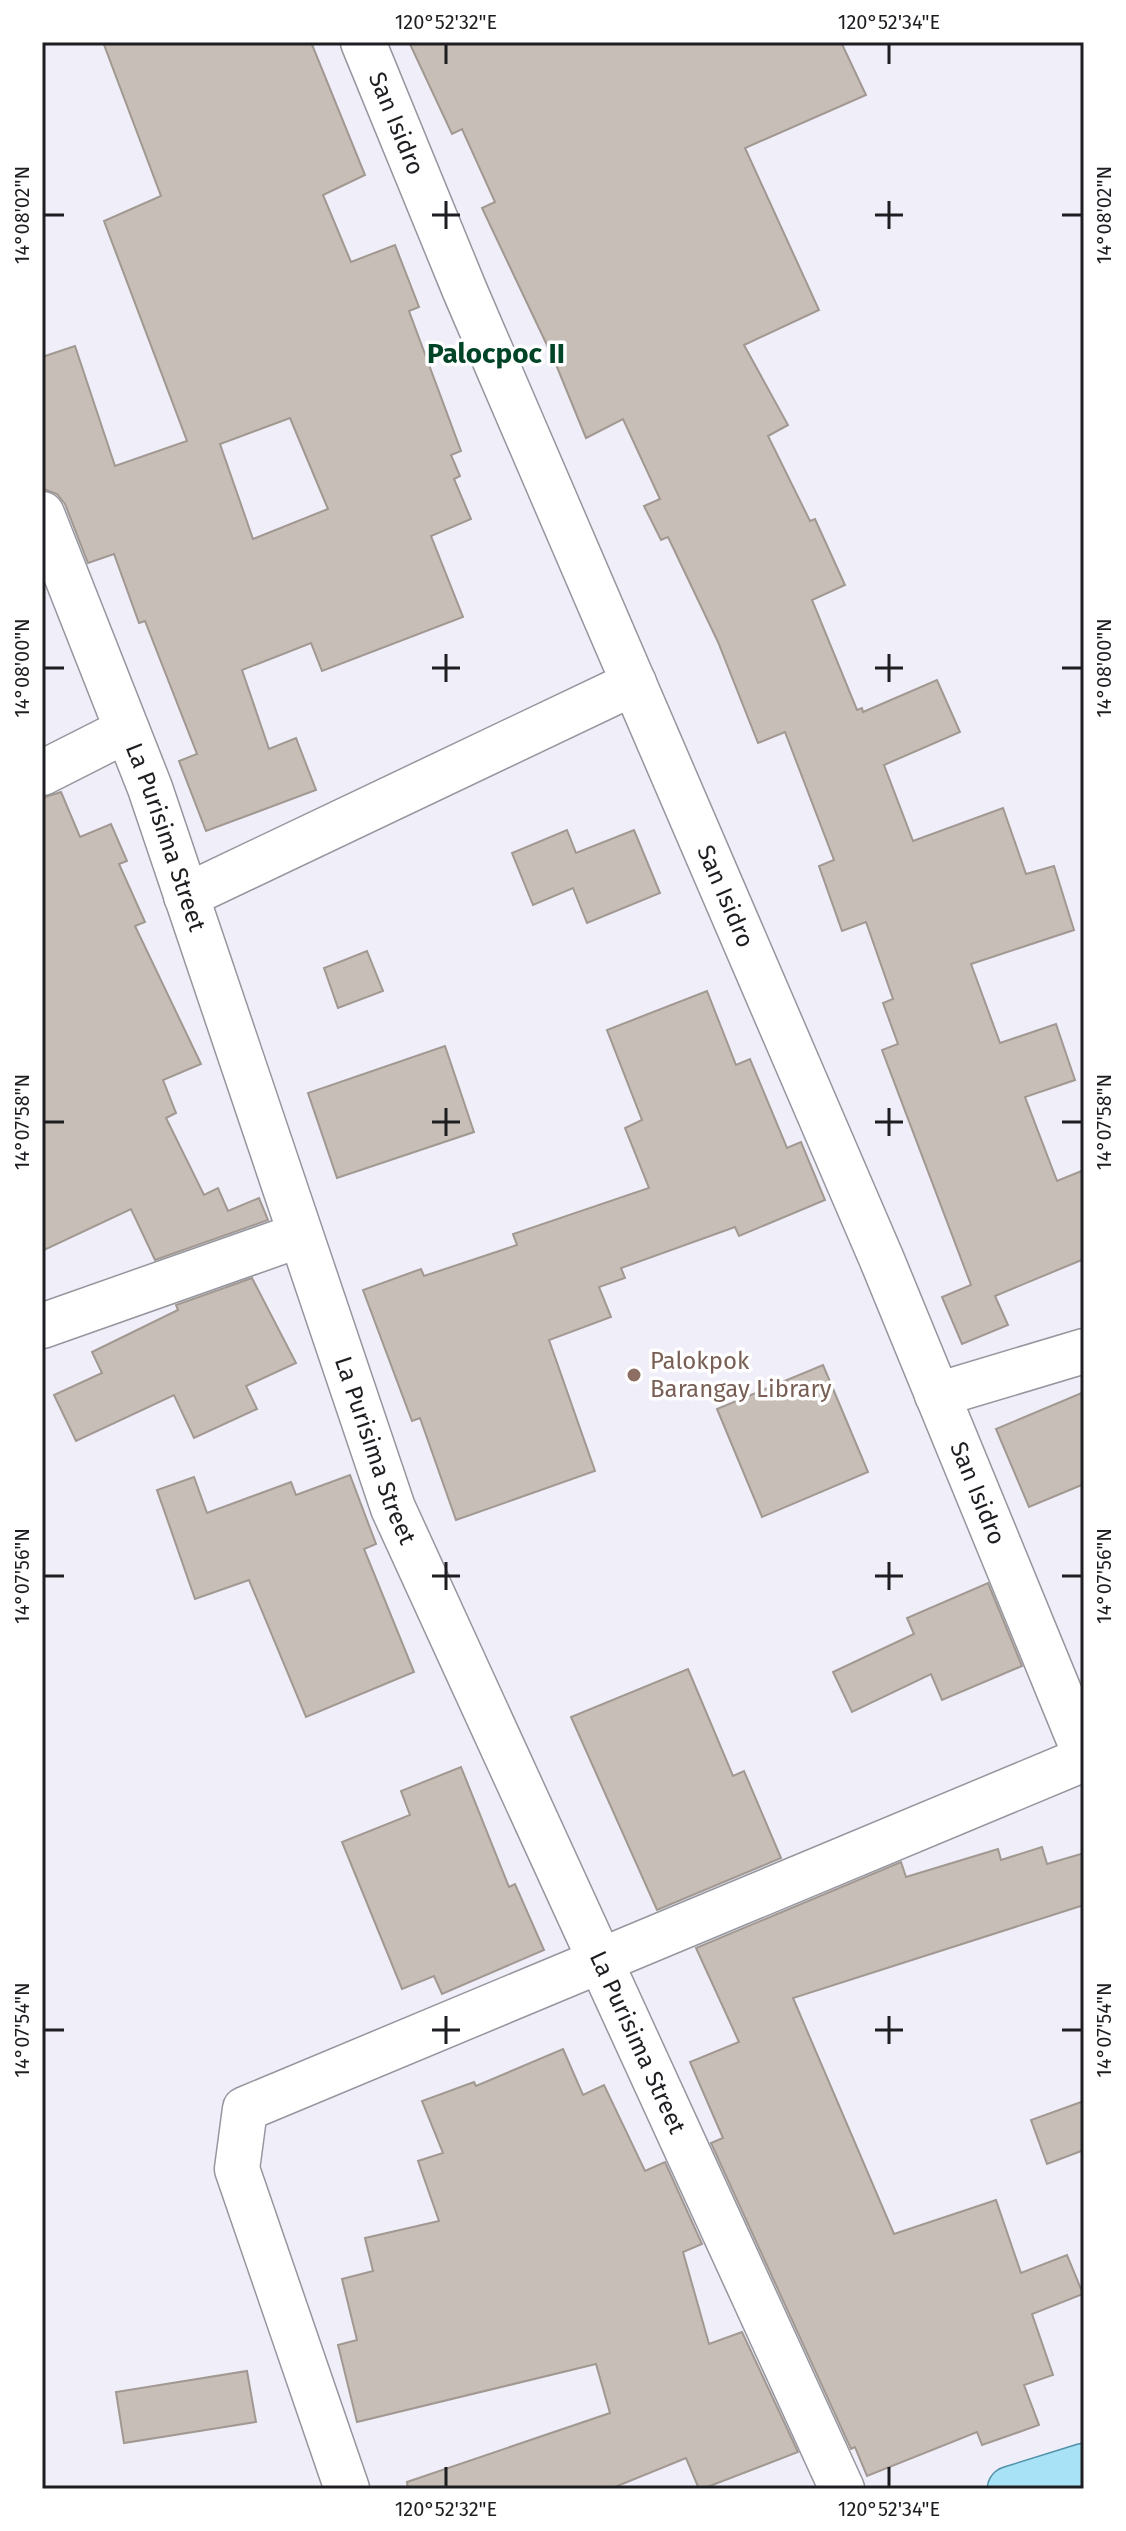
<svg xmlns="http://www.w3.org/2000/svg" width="1126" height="2531" viewBox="0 0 1126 2531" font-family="'Fira Sans',sans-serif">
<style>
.building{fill:#c7beb7;stroke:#a19891;stroke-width:2;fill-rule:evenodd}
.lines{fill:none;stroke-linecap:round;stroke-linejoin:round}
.minor-casing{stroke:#96969f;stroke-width:47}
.major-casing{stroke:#5191a9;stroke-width:47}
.minor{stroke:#fff;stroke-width:44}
.major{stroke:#a7e2f7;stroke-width:44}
.ticks{fill:none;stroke:#1e1e22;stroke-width:3}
.education-dot{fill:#8d6e63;stroke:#fff;stroke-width:3}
.labels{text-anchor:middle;stroke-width:7;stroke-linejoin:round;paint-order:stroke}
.street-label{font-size:24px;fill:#1e1e22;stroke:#fff}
.education-label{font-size:24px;fill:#785e54;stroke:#fff;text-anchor:start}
.quarter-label{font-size:28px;font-weight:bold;fill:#004428;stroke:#fff}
.neatline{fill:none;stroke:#1e1e22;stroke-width:3}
.ticks-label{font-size:20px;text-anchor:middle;fill:#1e1e22}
</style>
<rect width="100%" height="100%" fill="#efeef9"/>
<g class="building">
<path d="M 103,42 L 311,42 L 365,175 L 323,195 L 351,262 L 395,245 L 419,307 L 409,311 L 461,451 L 451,455 L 460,476 L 454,479 L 471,519 L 431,536 L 463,617 L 322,671 L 311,643 L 242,670 L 269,749 L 296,738 L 316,790 L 206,831 L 179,761 L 197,754 L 145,621 L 139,623 L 114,554 L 88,563 L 65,504 L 57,494 L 44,489 L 42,483 L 42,357 L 75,346 L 115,466 L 187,441 L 104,221 L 161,196 ZM 290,418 L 328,509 L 253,539 L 220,444 Z"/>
<path d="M 409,42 L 841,42 L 866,95 L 745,148 L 819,310 L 744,345 L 788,425 L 768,436 L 810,521 L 815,519 L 845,585 L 812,600 L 857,710 L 862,708 L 863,712 L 937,680 L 960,732 L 884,765 L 913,841 L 1003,808 L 1026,874 L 1054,866 L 1074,930 L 971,964 L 1000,1043 L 1056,1024 L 1075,1080 L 1025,1097 L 1057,1181 L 1084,1170 L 1084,1259 L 995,1296 L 1008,1325 L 962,1344 L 942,1297 L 971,1285 L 882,1050 L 898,1044 L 883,1003 L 893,999 L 866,922 L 842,931 L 819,866 L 834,860 L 785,732 L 758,743 L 718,642 L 668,537 L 661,540 L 644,506 L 660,499 L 623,419 L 586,438 L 555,362 L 482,208 L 495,202 L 462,129 L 452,134 Z"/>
<path d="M 61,792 L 80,837 L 111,824 L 127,861 L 119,864 L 145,922 L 135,926 L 201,1064 L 163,1080 L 176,1113 L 166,1118 L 204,1195 L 218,1188 L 228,1211 L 259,1198 L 268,1220 L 155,1260 L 131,1209 L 42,1251 L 42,798 Z"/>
<path d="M 567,830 L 576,853 L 634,830 L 660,893 L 587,923 L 573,888 L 533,905 L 512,853 Z"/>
<path d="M 367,951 L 383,991 L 338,1008 L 324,968 Z"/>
<path d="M 707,991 L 736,1065 L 750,1059 L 787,1148 L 801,1142 L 825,1200 L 739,1236 L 735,1227 L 621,1268 L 625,1278 L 599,1287 L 611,1317 L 549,1340 L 595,1471 L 456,1520 L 420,1418 L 412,1421 L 363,1290 L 421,1269 L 424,1276 L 517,1245 L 513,1234 L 649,1188 L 625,1128 L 642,1120 L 607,1030 Z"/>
<path d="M 445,1046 L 474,1132 L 337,1178 L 308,1093 Z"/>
<path d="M 252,1278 L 296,1363 L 246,1386 L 257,1409 L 194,1438 L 174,1395 L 76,1441 L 54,1395 L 102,1373 L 92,1352 L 178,1310 L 176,1305 Z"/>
<path d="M 823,1365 L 868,1472 L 762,1517 L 717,1409 Z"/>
<path d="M 1084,1392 L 1084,1484 L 1029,1507 L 996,1429 Z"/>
<path d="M 350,1475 L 376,1544 L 364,1549 L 414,1672 L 306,1717 L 249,1580 L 195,1599 L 157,1490 L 194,1477 L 207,1513 L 291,1482 L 296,1495 Z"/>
<path d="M 988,1583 L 1022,1666 L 942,1700 L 931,1674 L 852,1712 L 833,1672 L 914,1634 L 907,1618 Z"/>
<path d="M 688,1669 L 733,1776 L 744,1771 L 781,1858 L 657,1910 L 571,1717 Z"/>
<path d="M 461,1767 L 509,1887 L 515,1884 L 544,1950 L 442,1994 L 434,1976 L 402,1989 L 342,1842 L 410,1815 L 401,1791 Z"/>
<path d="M 1042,1847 L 1047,1864 L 1084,1853 L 1084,1905 L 793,1998 L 894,2234 L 996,2200 L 1021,2273 L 1067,2255 L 1083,2294 L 1032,2314 L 1053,2375 L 1024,2385 L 1039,2425 L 982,2445 L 977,2432 L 867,2476 L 855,2447 L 851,2449 L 711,2143 L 723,2138 L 690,2062 L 739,2042 L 696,1948 L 901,1862 L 906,1877 L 998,1849 L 1001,1860 Z"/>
<path d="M 563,2049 L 583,2095 L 604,2085 L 645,2171 L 665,2162 L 702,2244 L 683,2252 L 709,2344 L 742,2332 L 798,2452 L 702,2489 L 699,2489 L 686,2458 L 610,2489 L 408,2489 L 407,2482 L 610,2413 L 596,2364 L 357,2422 L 338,2345 L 357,2340 L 342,2279 L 373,2271 L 365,2238 L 439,2221 L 418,2161 L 443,2153 L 422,2101 L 474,2082 L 476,2086 Z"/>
<path d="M 1084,2101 L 1084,2150 L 1047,2164 L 1031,2120 Z"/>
<path d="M 247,2371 L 256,2422 L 124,2443 L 116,2392 Z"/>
</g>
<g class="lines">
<g class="minor-casing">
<g id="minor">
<path id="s1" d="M 363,42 L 465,291 L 882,1260 L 1084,1752"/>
<path id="s2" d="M 42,514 L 150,788 L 393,1508 L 842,2489"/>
<path d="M 42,773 L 127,730"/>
<path d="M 186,896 L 634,683"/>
<path d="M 42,1326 L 300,1235"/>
<path d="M 937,1395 L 1084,1351"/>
<path d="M 347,2489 L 237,2169 L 245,2109 L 1084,1759"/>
</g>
</g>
<g class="major-casing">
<path id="major" d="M 1010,2489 L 1084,2466"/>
</g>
<use href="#minor" class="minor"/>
<use href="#major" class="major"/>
</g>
<path class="ticks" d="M 446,44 L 446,64M 889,44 L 889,64M 446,201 L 446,229M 889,201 L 889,229M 44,215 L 64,215M 432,215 L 460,215M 875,215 L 903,215M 1062,215 L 1082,215M 446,654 L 446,682M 889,654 L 889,682M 44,668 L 64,668M 432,668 L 460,668M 875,668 L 903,668M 1062,668 L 1082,668M 446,1108 L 446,1136M 889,1108 L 889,1136M 44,1122 L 64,1122M 432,1122 L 460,1122M 875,1122 L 903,1122M 1062,1122 L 1082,1122M 446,1562 L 446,1590M 889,1562 L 889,1590M 44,1576 L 64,1576M 432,1576 L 460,1576M 875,1576 L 903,1576M 1062,1576 L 1082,1576M 446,2016 L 446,2044M 889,2016 L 889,2044M 44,2030 L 64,2030M 432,2030 L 460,2030M 875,2030 L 903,2030M 1062,2030 L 1082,2030M 446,2467 L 446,2487M 889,2467 L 889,2487"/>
<circle class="education-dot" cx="634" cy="1375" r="8"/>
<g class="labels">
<g class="street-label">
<text dy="8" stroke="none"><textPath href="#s1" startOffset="88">San Isidro</textPath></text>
<text dy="8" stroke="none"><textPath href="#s2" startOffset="346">La Purisima Street</textPath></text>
<text dy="8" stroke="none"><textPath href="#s1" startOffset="928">San Isidro</textPath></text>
<text dy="8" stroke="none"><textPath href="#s2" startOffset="994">La Purisima Street</textPath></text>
<text dy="8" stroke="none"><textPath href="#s1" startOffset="1576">San Isidro</textPath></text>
<text dy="8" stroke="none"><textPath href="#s2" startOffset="1642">La Purisima Street</textPath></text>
</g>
<g class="education-label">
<text x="650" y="1369">Palokpok<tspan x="650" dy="28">Barangay Library</tspan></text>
</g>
<g class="quarter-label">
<text x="496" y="363">Palocpoc II</text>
</g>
</g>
<rect width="1126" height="2531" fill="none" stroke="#ffffff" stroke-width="88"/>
<rect x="44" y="44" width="1038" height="2443" class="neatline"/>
<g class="ticks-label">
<text x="446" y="29">120°52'32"E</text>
<text x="889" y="29">120°52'34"E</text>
<text transform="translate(22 215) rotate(-90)" y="7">14°08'02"N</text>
<text transform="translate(1104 215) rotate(-90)" y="7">14°08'02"N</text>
<text transform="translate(22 668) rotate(-90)" y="7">14°08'00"N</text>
<text transform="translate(1104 668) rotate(-90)" y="7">14°08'00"N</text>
<text transform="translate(22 1122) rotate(-90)" y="7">14°07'58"N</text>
<text transform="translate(1104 1122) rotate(-90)" y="7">14°07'58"N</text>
<text transform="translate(22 1576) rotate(-90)" y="7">14°07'56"N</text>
<text transform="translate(1104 1576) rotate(-90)" y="7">14°07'56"N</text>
<text transform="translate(22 2030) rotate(-90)" y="7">14°07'54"N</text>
<text transform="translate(1104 2030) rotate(-90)" y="7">14°07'54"N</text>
<text x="446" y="2516">120°52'32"E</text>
<text x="889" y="2516">120°52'34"E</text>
</g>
</svg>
